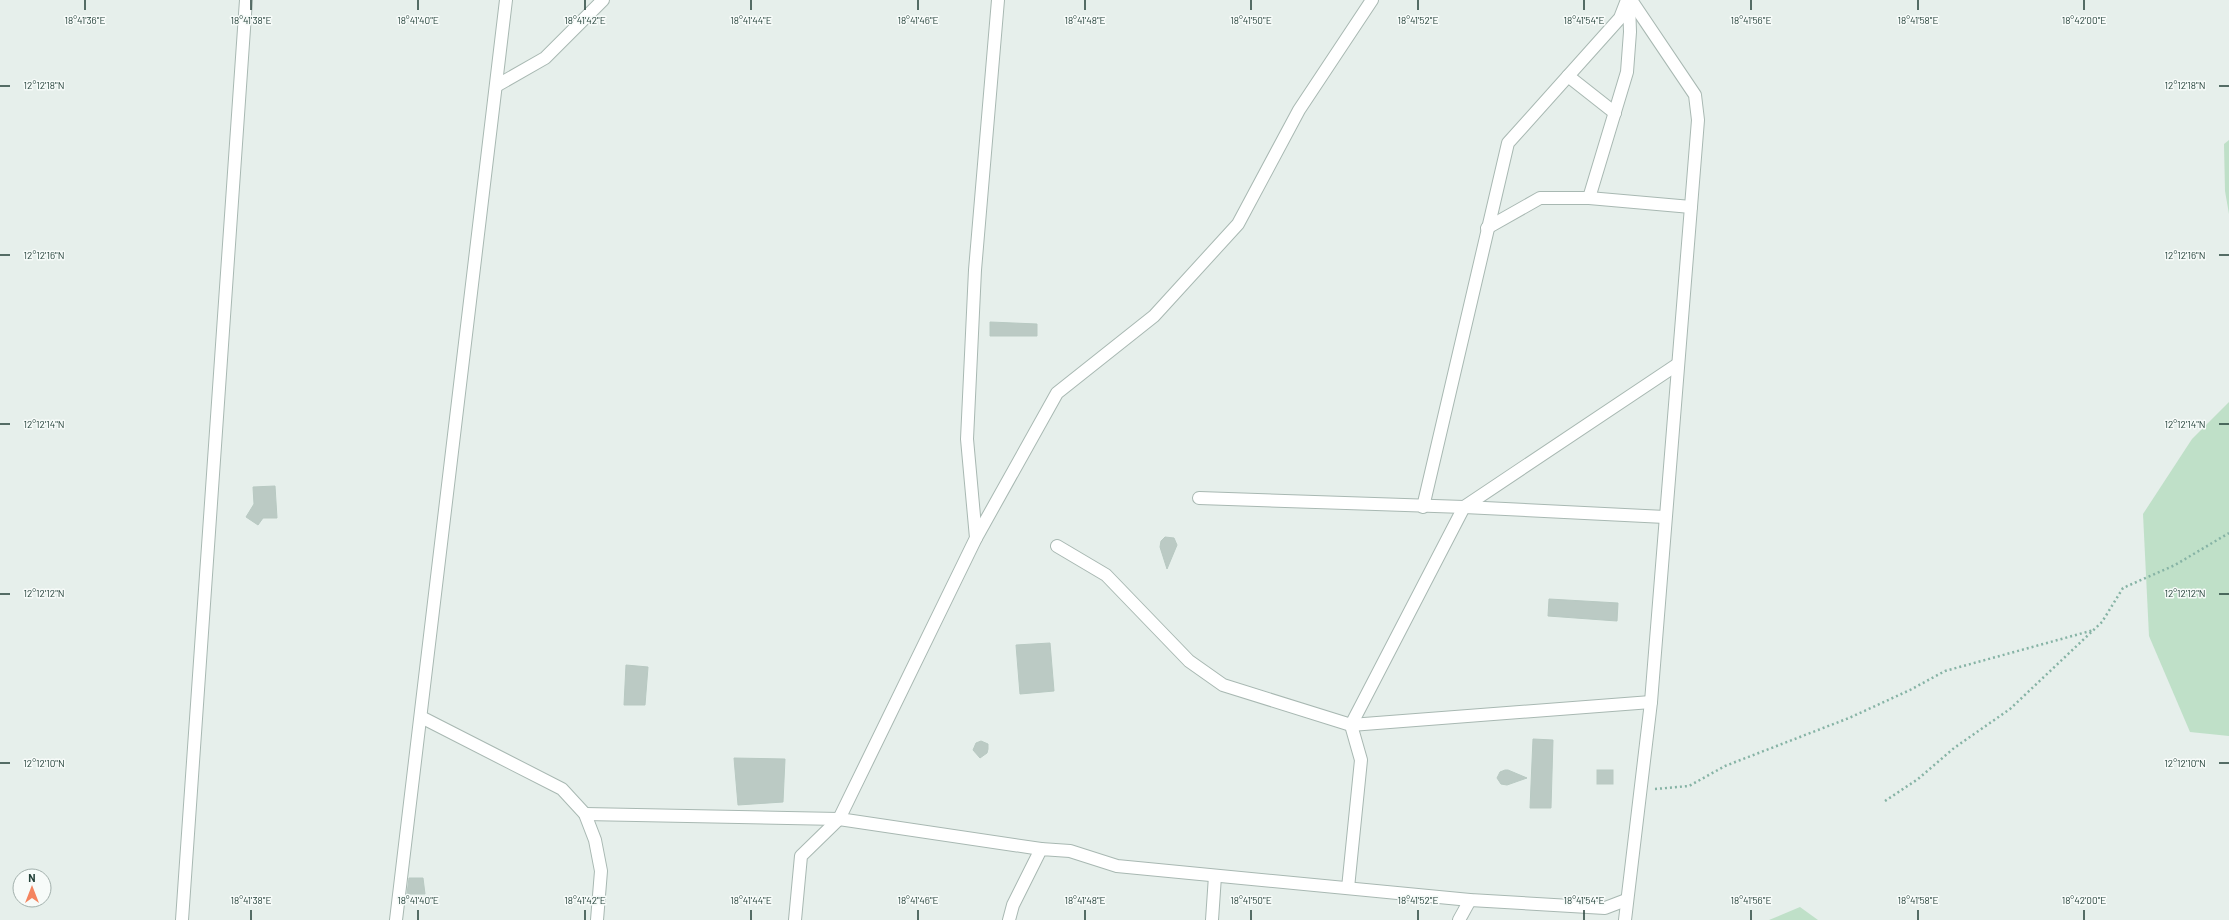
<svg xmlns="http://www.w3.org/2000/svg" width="2229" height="920" viewBox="0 0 2229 920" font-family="Barlow,sans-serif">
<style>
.green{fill:#bfe0c8}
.building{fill:#bbcac4;stroke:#b8c9c2}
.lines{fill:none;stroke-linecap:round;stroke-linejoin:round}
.street-casing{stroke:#a8b8b2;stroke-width:14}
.path{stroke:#86b3a5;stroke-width:2.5;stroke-dasharray:2 3;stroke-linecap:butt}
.street{stroke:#fff;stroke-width:12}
.ticks{fill:none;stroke:#24423a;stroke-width:1.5}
.ticks-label{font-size:10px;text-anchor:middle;fill:#24423a;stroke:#f7fbf9;stroke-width:3;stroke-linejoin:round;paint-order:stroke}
</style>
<rect width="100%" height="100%" fill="#e6efeb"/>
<g class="green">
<path d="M 2229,140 L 2229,214 L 2225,191 L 2224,144 Z"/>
<path d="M 2229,402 L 2229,736 L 2190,732 L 2149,636 L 2143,514 L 2192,439 Z"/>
<path d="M 1800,907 L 1818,920 L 1769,920 Z"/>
</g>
<g class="building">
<path d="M 990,322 L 1037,324 L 1037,336 L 990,336 Z"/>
<path d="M 275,486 L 277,518 L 263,518 L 258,525 L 246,517 L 254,504 L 253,487 Z"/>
<path d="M 1165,537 L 1174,538 L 1177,545 L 1167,569 L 1160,547 L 1161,541 Z"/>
<path d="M 1549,599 L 1618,603 L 1617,621 L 1548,616 Z"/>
<path d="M 1050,643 L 1054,691 L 1020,694 L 1016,645 Z"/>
<path d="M 626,665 L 648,667 L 645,705 L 624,705 Z"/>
<path d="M 1533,739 L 1553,740 L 1551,808 L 1530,808 Z"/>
<path d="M 981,741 L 988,744 L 988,749 L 987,753 L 980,758 L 973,750 L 976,743 Z"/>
<path d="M 734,758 L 785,759 L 783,802 L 738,805 Z"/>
<path d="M 1505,770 L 1508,770 L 1527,778 L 1507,785 L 1501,784 L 1497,778 L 1500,772 Z"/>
<rect x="1597" y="770" width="16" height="14"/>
<path d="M 409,878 L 423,878 L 425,894 L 407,894 Z"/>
</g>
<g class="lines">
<g class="street-casing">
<g id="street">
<path d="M 1568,76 L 1615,113"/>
<path d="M 496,86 L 545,58 L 603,0"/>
<path d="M 1589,198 L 1627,72 L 1630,32 L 1629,3"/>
<path d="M 1487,228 L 1540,198 L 1589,198 L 1691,207"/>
<path d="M 1199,498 L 1464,507 L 1665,517"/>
<path d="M 1423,507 L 1508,143 L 1620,18 L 1627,0"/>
<path d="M 976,538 L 1057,393 L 1154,316 L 1238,224 L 1299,110 L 1372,0"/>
<path d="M 1057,546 L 1106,575 L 1189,661 L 1223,685 L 1351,725 L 1651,702"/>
<path d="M 421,717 L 562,789 L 585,814 L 595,840 L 601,871 L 597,920"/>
<path d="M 585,814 L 839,819 L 1041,849"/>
<path d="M 1348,888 L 1361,760 L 1351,725 L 1464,507 L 1678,364"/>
<path d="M 182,920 L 246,0"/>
<path d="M 396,920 L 506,0"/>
<path d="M 795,920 L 801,856 L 839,819 L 976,538 L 967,439 L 975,270 L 998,0"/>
<path d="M 1009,920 L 1013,905 L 1041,849 L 1070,851 L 1117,866 L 1470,900 L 1605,908 L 1626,900"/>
<path d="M 1212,920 L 1215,876"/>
<path d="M 1459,920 L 1470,900"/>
<path d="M 1625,920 L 1651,702 L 1698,120 L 1695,95 L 1631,0"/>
</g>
</g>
<g class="path">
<path d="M 1655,789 L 1689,786 L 1725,766 L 1849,718 L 1910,690 L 1945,671 L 2094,630"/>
<path d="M 1885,801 L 1918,779 L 1954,748 L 2010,709 L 2102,622 L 2123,588 L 2175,565 L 2229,533"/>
</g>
<use href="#street" class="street"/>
</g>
<path class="ticks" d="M 85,0 L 85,10M 251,0 L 251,10M 418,0 L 418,10M 585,0 L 585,10M 751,0 L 751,10M 918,0 L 918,10M 1085,0 L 1085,10M 1251,0 L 1251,10M 1418,0 L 1418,10M 1584,0 L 1584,10M 1751,0 L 1751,10M 1918,0 L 1918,10M 2084,0 L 2084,10M 0,86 L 10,86M 2219,86 L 2229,86M 0,255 L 10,255M 2219,255 L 2229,255M 0,424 L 10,424M 2219,424 L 2229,424M 0,594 L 10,594M 2219,594 L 2229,594M 0,763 L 10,763M 2219,763 L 2229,763M 251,910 L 251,920M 418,910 L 418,920M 585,910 L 585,920M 751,910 L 751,920M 918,910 L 918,920M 1085,910 L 1085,920M 1251,910 L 1251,920M 1418,910 L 1418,920M 1584,910 L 1584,920M 1751,910 L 1751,920M 1918,910 L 1918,920M 2084,910 L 2084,920"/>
<g class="ticks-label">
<text x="85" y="24">18°41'36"E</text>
<text x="251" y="24">18°41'38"E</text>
<text x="418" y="24">18°41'40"E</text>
<text x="585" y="24">18°41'42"E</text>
<text x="751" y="24">18°41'44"E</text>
<text x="918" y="24">18°41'46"E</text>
<text x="1085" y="24">18°41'48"E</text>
<text x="1251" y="24">18°41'50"E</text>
<text x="1418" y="24">18°41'52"E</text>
<text x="1584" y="24">18°41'54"E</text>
<text x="1751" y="24">18°41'56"E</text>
<text x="1918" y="24">18°41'58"E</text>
<text x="2084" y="24">18°42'00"E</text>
<text x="44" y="89">12°12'18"N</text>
<text x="2185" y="89">12°12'18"N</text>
<text x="44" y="259">12°12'16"N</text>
<text x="2185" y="259">12°12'16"N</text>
<text x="44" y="428">12°12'14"N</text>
<text x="2185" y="428">12°12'14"N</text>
<text x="44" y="597">12°12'12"N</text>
<text x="2185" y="597">12°12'12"N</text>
<text x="44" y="767">12°12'10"N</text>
<text x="2185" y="767">12°12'10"N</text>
<text x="251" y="904">18°41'38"E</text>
<text x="418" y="904">18°41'40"E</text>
<text x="585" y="904">18°41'42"E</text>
<text x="751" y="904">18°41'44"E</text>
<text x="918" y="904">18°41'46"E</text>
<text x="1085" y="904">18°41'48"E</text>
<text x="1251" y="904">18°41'50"E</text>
<text x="1418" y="904">18°41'52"E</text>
<text x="1584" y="904">18°41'54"E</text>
<text x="1751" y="904">18°41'56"E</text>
<text x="1918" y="904">18°41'58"E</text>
<text x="2084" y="904">18°42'00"E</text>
</g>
<g transform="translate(32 888)"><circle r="19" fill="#f7fbf9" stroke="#a3b1ad"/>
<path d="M0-3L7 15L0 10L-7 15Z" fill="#f4845f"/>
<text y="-6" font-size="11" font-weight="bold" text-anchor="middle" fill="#24423a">N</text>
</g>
</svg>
